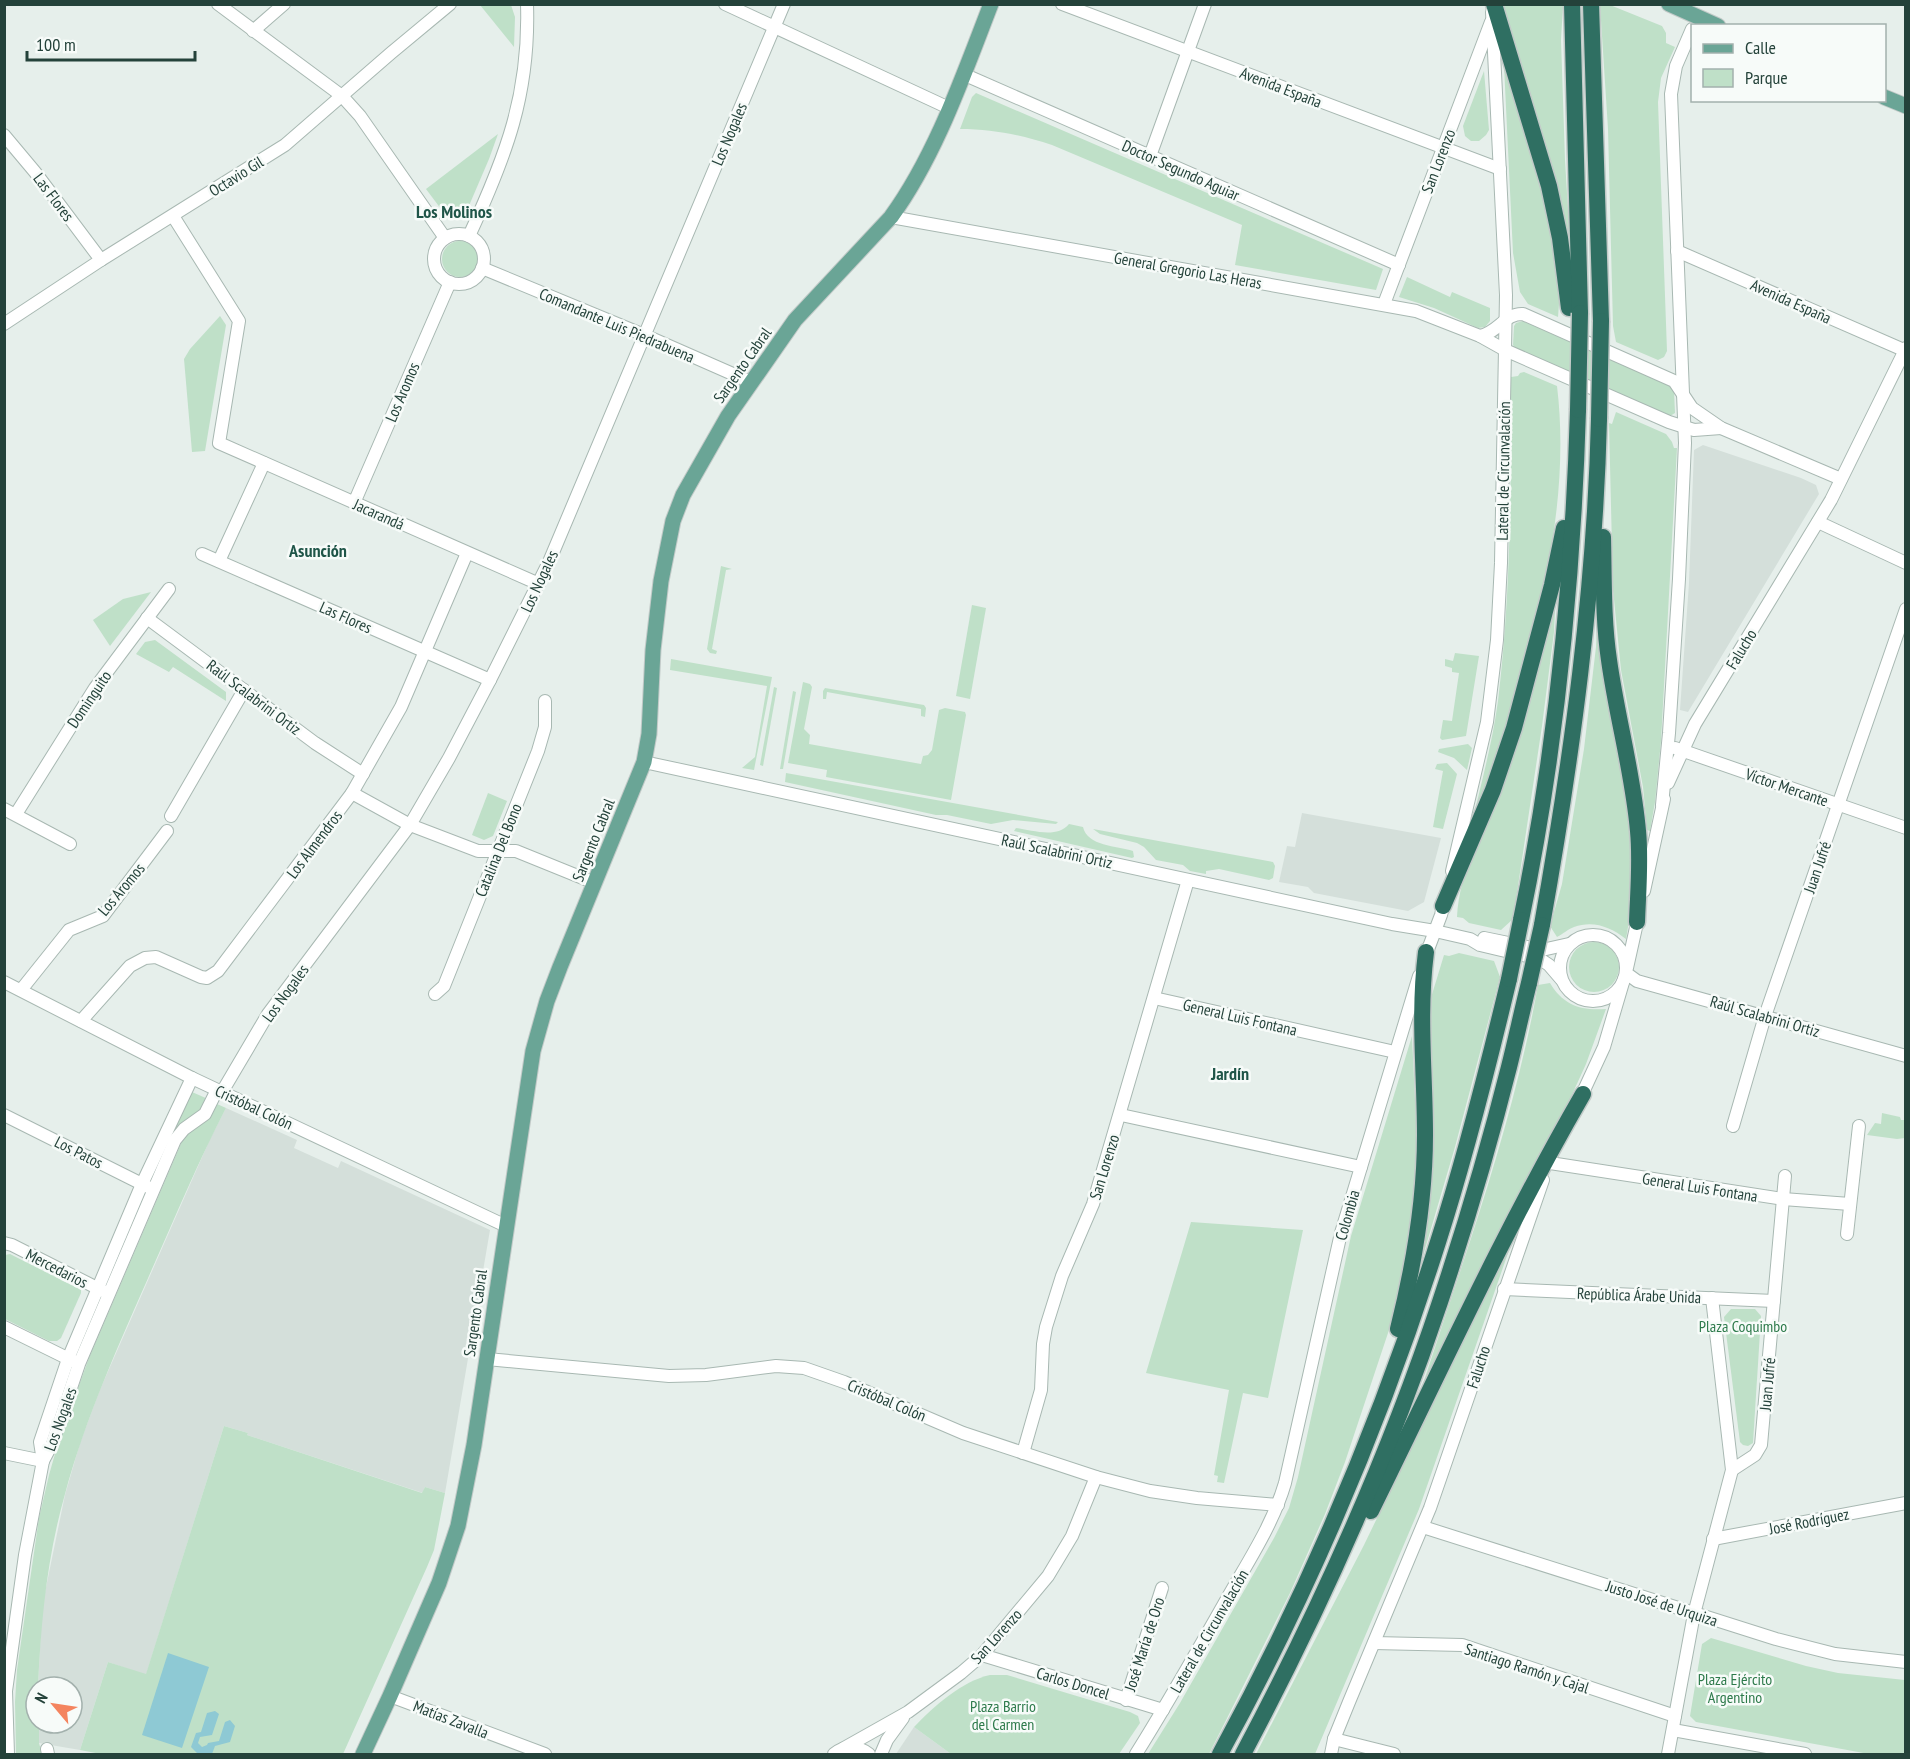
<svg xmlns="http://www.w3.org/2000/svg" width="1910" height="1759" viewBox="0 0 1910 1759" font-family="'PT Sans Narrow',sans-serif">
<style>
.built{fill:#d4dfda}
.green{fill:#bfe0c8}
.water{fill:#8ec9d4}
.lines{fill:none;stroke-linecap:round;stroke-linejoin:round}
.minor-casing{stroke:#a8b8b2;stroke-width:14}
.major-casing{stroke:#c2cac8;stroke-width:17}
.highway-casing{stroke:#c2cac8;stroke-width:19}
.minor{stroke:#fff;stroke-width:12}
.major{stroke:#6aa596;stroke-width:15}
.highway{stroke:#2f6f62;stroke-width:16}
.highway-bridge-casing{stroke:#c2cac8;stroke-width:19;stroke-linecap:butt}
.highway-bridge{stroke:#2f6f62;stroke-width:16}
.labels{text-anchor:middle;stroke-width:5;stroke-linejoin:round;paint-order:stroke}
.street-label{font-size:16px;fill:#24423a;stroke:#f7fbf9}
.park-label{font-size:16px;fill:#2d7a4b;stroke:#f7fbf9}
.neighbourhood-label{font-size:18px;font-weight:bold;fill:#1f5548;stroke:#f7fbf9}
</style>
<rect width="100%" height="100%" fill="#e6efeb"/>
<g class="built">
<path d="M 1703,445 L 1801,478 L 1816,485 L 1819,494 L 1688,712 L 1680,710 L 1689,583 L 1694,450 Z"/>
<path d="M 1302,813 L 1441,838 L 1424,902 L 1408,911 L 1314,893 L 1308,887 L 1279,882 L 1287,846 L 1295,847 Z"/>
<path d="M 226,1108 L 297,1140 L 294,1148 L 338,1168 L 341,1161 L 490,1230 L 445,1493 L 425,1487 L 423,1493 L 247,1435 L 248,1433 L 224,1426 L 146,1675 L 108,1662 L 80,1750 L 39,1743 L 39,1723 L 72,1723 L 72,1687 L 38,1687 L 41,1626 L 44,1597 L 65,1495 L 80,1443 L 99,1392 L 210,1139 Z"/>
<path d="M 914,1727 L 951,1754 L 896,1754 Z"/>
</g>
<g class="green">
<path d="M 480,5 L 511,5 L 515,17 L 514,47 Z"/>
<path d="M 1504,5 L 1563,5 L 1561,40 L 1565,160 L 1571,259 L 1506,22 Z"/>
<path d="M 1600,5 L 1610,5 L 1662,26 L 1666,33 L 1666,43 L 1675,47 L 1661,78 L 1658,102 L 1667,351 L 1664,357 L 1658,360 L 1616,342 L 1613,326 L 1608,129 Z"/>
<path d="M 1504,66 L 1517,93 L 1545,203 L 1564,306 L 1559,304 L 1558,317 L 1528,304 L 1520,292 L 1513,253 Z"/>
<path d="M 1484,71 L 1489,130 L 1486,135 L 1479,141 L 1471,141 L 1465,136 L 1463,126 Z"/>
<path d="M 976,93 L 1383,269 L 1376,290 L 1235,265 L 1242,225 L 1052,145 C 1021,135 993,129 960,129 L 972,97 Z"/>
<path d="M 498,134 L 489,159 L 465,215 L 458,218 L 447,217 L 426,189 Z"/>
<circle cx="460" cy="259" r="18"/>
<path d="M 1407,277 L 1450,297 L 1452,292 L 1490,308 L 1490,321 L 1485,327 L 1478,328 L 1434,308 L 1399,297 Z"/>
<path d="M 220,316 L 226,325 L 205,451 L 192,452 L 184,359 L 190,349 Z"/>
<path d="M 1523,321 L 1672,387 L 1674,391 L 1675,413 L 1670,416 L 1516,349 L 1513,345 L 1514,326 L 1516,323 Z"/>
<path d="M 1524,372 L 1557,386 C 1575,533 1518,693 1470,831 C 1480,788 1492,745 1498,701 C 1511,594 1511,485 1511,377 L 1518,376 L 1520,373 Z"/>
<path d="M 1616,412 L 1666,434 L 1672,442 L 1674,448 L 1677,448 L 1661,741 L 1655,802 L 1650,831 L 1647,830 L 1643,787 L 1621,670 L 1618,640 L 1613,589 L 1609,423 L 1612,424 Z"/>
<path d="M 721,566 L 732,569 L 726,570 L 712,649 L 717,651 L 716,654 L 710,653 L 707,649 Z"/>
<path d="M 151,592 L 110,646 L 93,620 L 123,599 Z"/>
<path d="M 1598,599 L 1633,822 L 1631,909 L 1626,939 C 1611,927 1593,920 1574,927 C 1568,929 1563,934 1557,937 L 1550,926 L 1562,884 L 1584,749 L 1596,647 Z"/>
<path d="M 972,605 L 986,608 L 970,699 L 956,696 Z"/>
<path d="M 1555,611 L 1554,632 L 1542,726 L 1513,919 L 1501,930 L 1469,923 L 1463,918 L 1457,917 C 1458,894 1465,873 1472,851 L 1553,612 Z"/>
<path d="M 155,640 L 226,692 L 226,701 L 173,667 L 169,672 L 136,654 L 145,642 Z"/>
<path d="M 1455,653 L 1479,656 L 1478,662 L 1466,736 L 1442,740 L 1440,738 L 1443,720 L 1452,721 L 1459,673 L 1452,672 L 1452,668 L 1445,666 L 1445,659 L 1453,661 Z"/>
<path d="M 671,659 L 772,677 L 754,770 L 742,768 L 755,757 L 767,686 L 670,670 Z"/>
<path d="M 803,682 L 810,684 L 812,687 L 804,729 L 810,735 L 809,744 L 921,764 L 923,756 L 928,755 L 932,750 L 939,710 L 945,708 L 965,712 L 966,715 L 951,800 L 826,777 L 827,770 L 788,763 Z"/>
<path d="M 774,687 L 777,688 L 763,766 L 760,765 Z"/>
<path d="M 825,688 L 924,705 L 926,708 L 925,717 L 921,716 L 921,709 L 827,692 L 826,699 L 823,699 L 823,691 Z"/>
<path d="M 793,691 L 796,692 L 783,769 L 780,769 Z"/>
<path d="M 1468,744 L 1472,748 L 1467,770 L 1454,758 L 1438,752 L 1439,749 Z"/>
<path d="M 1447,763 L 1457,774 L 1443,829 L 1433,827 L 1443,771 L 1435,769 L 1437,764 Z"/>
<path d="M 786,773 L 1058,822 L 1056,824 L 1013,820 L 991,824 L 947,815 L 936,815 L 785,782 Z"/>
<path d="M 488,793 L 507,801 L 493,836 L 484,840 L 472,835 Z"/>
<path d="M 1069,824 L 1083,827 C 1087,846 1117,846 1133,851 L 1134,857 L 1132,858 L 1014,831 L 1016,828 C 1032,830 1057,839 1069,824 Z"/>
<path d="M 1093,829 L 1273,862 L 1275,866 L 1273,878 L 1269,880 L 1219,869 L 1206,871 L 1206,874 L 1190,871 L 1183,865 L 1156,860 L 1144,847 L 1137,843 L 1100,834 Z"/>
<circle cx="1594" cy="967" r="25"/>
<path d="M 1459,953 L 1494,961 L 1500,977 L 1455,1147 L 1420,1266 L 1430,1001 L 1444,955 L 1449,956 Z"/>
<path d="M 1550,983 C 1563,1005 1581,1011 1606,1009 L 1586,1064 L 1565,1110 L 1419,1396 C 1463,1260 1513,1126 1538,985 Z"/>
<path d="M 1412,1036 L 1417,1144 L 1415,1192 L 1409,1243 L 1391,1324 L 1345,1462 L 1325,1514 L 1290,1593 L 1209,1754 L 1148,1754 L 1180,1703 L 1274,1538 L 1289,1508 L 1298,1477 L 1351,1236 Z"/>
<path d="M 192,1092 L 208,1099 L 152,1178 L 151,1177 Z"/>
<path d="M 217,1104 L 226,1108 C 199,1160 176,1215 152,1269 C 120,1342 86,1416 65,1494 C 47,1557 41,1621 38,1687 L 36,1687 L 36,1723 L 39,1723 L 39,1743 L 42,1754 L 16,1754 L 15,1702 L 17,1670 L 39,1518 L 49,1475 L 59,1440 L 89,1358 L 183,1139 C 195,1123 207,1124 217,1104 Z"/>
<path d="M 1882,1113 L 1900,1117 L 1901,1120 L 1905,1120 L 1905,1138 L 1897,1139 L 1867,1135 L 1875,1123 L 1881,1124 Z"/>
<path d="M 1191,1222 L 1303,1230 L 1268,1398 L 1243,1393 L 1224,1483 L 1217,1482 L 1218,1476 L 1214,1475 L 1229,1390 L 1146,1373 Z"/>
<path d="M 1515,1233 L 1419,1509 L 1315,1754 L 1256,1754 L 1364,1545 Z"/>
<path d="M 10,1254 L 81,1290 L 81,1293 L 61,1338 L 57,1341 L 49,1341 L 5,1319 L 5,1255 Z"/>
<path d="M 1731,1309 L 1755,1309 L 1761,1316 L 1753,1443 L 1748,1446 L 1743,1445 L 1740,1442 L 1724,1317 Z"/>
<path d="M 224,1426 L 248,1433 L 247,1435 L 422,1493 L 425,1487 L 445,1493 L 434,1550 L 427,1567 L 343,1754 L 101,1754 L 80,1750 L 108,1662 L 146,1674 Z"/>
<path d="M 1711,1638 L 1806,1666 L 1838,1673 L 1905,1680 L 1905,1754 L 1869,1754 L 1696,1722 L 1690,1716 L 1702,1644 Z"/>
<path d="M 990,1675 L 1007,1675 L 1130,1712 L 1138,1716 L 1140,1723 L 1119,1754 L 951,1754 L 914,1727 C 933,1707 962,1681 990,1675 Z"/>
</g>
<g class="water">
<path d="M 168,1653 L 209,1667 L 182,1748 L 142,1735 Z"/>
<path d="M 215,1711 L 219,1714 L 212,1735 L 200,1737 L 198,1743 L 202,1747 L 207,1745 L 208,1743 L 219,1741 L 225,1722 L 230,1720 L 235,1726 L 230,1742 L 215,1746 L 212,1754 L 198,1754 L 191,1747 L 196,1733 L 201,1732 L 207,1713 Z"/>
</g>
<g class="lines">
<g class="minor-casing">
<g id="minor">
<path d="M 218,4 L 342,96 L 360,116 L 445,238"/>
<path d="M 725,4 L 949,108"/>
<path d="M 1062,4 L 1500,169"/>
<path d="M 253,31 L 284,4"/>
<path d="M 963,74 L 1399,265"/>
<path d="M 4,135 L 35,172 L 101,260"/>
<path d="M 1150,156 L 1205,4"/>
<path d="M 173,216 L 239,321 L 219,443 L 539,584"/>
<path d="M 891,217 L 1416,311 L 1480,336 L 1505,350 L 1669,422 L 1694,430 L 1721,428"/>
<circle cx="459" cy="259" r="25"/>
<path d="M 469,236 C 506,156 530,94 527,4"/>
<path d="M 1677,251 L 1906,351"/>
<path d="M 482,268 L 644,335 L 751,382"/>
<path d="M 1384,304 L 1491,22"/>
<path d="M 4,324 L 101,260 L 285,145 L 391,53 L 450,4"/>
<path d="M 1480,336 C 1499,332 1505,313 1523,314 L 1674,381 L 1692,408 L 1721,428 L 1841,479"/>
<path d="M 354,503 L 450,282"/>
<path d="M 1818,522 L 1906,563"/>
<path d="M 202,554 L 490,680"/>
<path d="M 219,561 L 264,463"/>
<path d="M 147,618 L 315,743 L 363,774"/>
<path d="M 1675,748 L 1906,828"/>
<path d="M 644,762 L 1392,924 L 1435,931 L 1470,939 L 1480,945 L 1540,959 L 1549,965 L 1561,979"/>
<path d="M 1668,783 L 1695,724 L 1831,500 L 1906,348"/>
<path d="M 352,793 L 410,825 L 478,851 L 516,851 L 595,883"/>
<path d="M 1662,805 L 1669,733 L 1679,579 L 1685,443 L 1671,94 L 1676,66 L 1692,29"/>
<path d="M 4,809 L 70,844"/>
<path d="M 16,814 L 95,688 L 169,589"/>
<path d="M 171,816 L 244,690"/>
<path d="M 1452,871 L 1487,722 L 1497,640 L 1501,563 L 1506,295 L 1492,12"/>
<path d="M 1644,891 L 1664,799"/>
<circle cx="1593" cy="968" r="33"/>
<path d="M 1484,938 L 1542,950 L 1569,944"/>
<path d="M 1424,960 L 1441,915 L 1445,899"/>
<path d="M 1627,968 L 1639,914"/>
<path d="M 1626,973 L 1637,981 L 1906,1056"/>
<path d="M 4,982 L 192,1078 L 506,1226"/>
<path d="M 21,990 L 69,930 L 103,916 L 167,831"/>
<path d="M 435,994 L 444,986 L 538,751 L 545,727 L 545,701"/>
<path d="M 1154,998 L 1395,1052"/>
<path d="M 81,1021 L 130,966 L 145,958 L 156,957 L 201,977 L 207,978 L 218,971 L 352,793 L 401,707 L 467,553"/>
<path d="M 222,1092 L 268,1014 L 410,825 L 449,758 L 490,680 L 549,562 L 784,4"/>
<path d="M 1579,1101 L 1604,1047 L 1624,979"/>
<path d="M 4,1115 L 148,1187"/>
<path d="M 1121,1115 L 1361,1167"/>
<path d="M 1733,1126 L 1765,1016 L 1906,609"/>
<path d="M 1550,1163 L 1783,1199 L 1850,1204"/>
<path d="M 1847,1234 L 1859,1126"/>
<path d="M 4,1243 L 12,1245 L 103,1291"/>
<path d="M 1504,1289 L 1774,1301"/>
<path d="M 4,1327 L 73,1361"/>
<path d="M 487,1359 L 669,1376 L 706,1375 L 776,1366 L 804,1368 L 844,1382 L 963,1433 L 1096,1477 L 1150,1491 L 1197,1498 L 1278,1505"/>
<path d="M 4,1453 L 43,1461"/>
<path d="M 1023,1453 L 1041,1390 L 1043,1344 L 1046,1327 L 1062,1276 L 1093,1204 L 1188,880"/>
<path d="M 43,1461 L 40,1442 L 68,1359 L 142,1184 L 192,1078"/>
<path d="M 1732,1470 L 1755,1455 L 1761,1445 L 1785,1176"/>
<path d="M 1423,1527 L 1776,1639 L 1835,1654 L 1906,1662"/>
<path d="M 1713,1539 L 1906,1503"/>
<path d="M 1374,1643 L 1462,1645 L 1675,1716"/>
<path d="M 982,1655 L 1163,1710"/>
<path d="M 390,1696 L 545,1754"/>
<path d="M 1126,1700 L 1162,1588"/>
<path d="M 1673,1730 L 1805,1754"/>
<path d="M 1334,1739 L 1394,1754"/>
<path d="M 844,1748 L 908,1712 L 961,1673 L 982,1655 L 1048,1576 L 1072,1536 L 1096,1477"/>
<path d="M 47,1749 L 48,1754"/>
<path d="M 8,1754 L 6,1691 L 25,1555 L 43,1461 L 52,1444 L 79,1364 L 175,1140 L 184,1129 L 205,1114 L 217,1090"/>
<path d="M 834,1754 C 845,1745 857,1745 869,1754"/>
<path d="M 881,1754 L 887,1740 L 903,1718"/>
<path d="M 1136,1754 C 1168,1703 1198,1650 1228,1597 C 1249,1560 1273,1524 1285,1483 L 1341,1233 L 1419,976"/>
<path d="M 1331,1754 L 1334,1739 L 1349,1702 L 1430,1508 L 1543,1180"/>
<path d="M 1668,1754 L 1694,1614 L 1732,1470 L 1712,1298"/>
</g>
</g>
<g class="major-casing">
<g id="major">
<path d="M 1669,4 L 1718,26"/>
<path d="M 1884,97 L 1906,106"/>
<path d="M 363,1754 L 390,1696 L 439,1583 L 458,1526 L 474,1445 L 533,1051 L 547,1001 L 560,967 L 644,762 L 649,734 L 653,650 L 661,581 L 673,521 L 683,495 L 728,416 L 795,320 L 891,217 C 936,155 963,76 991,4"/>
</g>
</g>
<g class="highway-casing">
<g id="highway">
<path d="M 1494,4 L 1549,186 L 1560,238 L 1569,308"/>
<path d="M 1572,4 L 1580,313"/>
<path d="M 1591,4 L 1601,321"/>
<path d="M 1603,537 C 1604,578 1603,620 1609,660 C 1617,718 1633,773 1638,831 C 1641,861 1638,892 1637,922"/>
<path d="M 1443,906 L 1493,790 L 1514,728 L 1552,585 L 1564,528"/>
<path d="M 1521,920 C 1556,752 1573,581 1578,410"/>
<path d="M 1542,925 C 1572,757 1595,589 1599,419"/>
<path d="M 1398,1329 C 1414,1265 1425,1201 1425,1135 C 1425,1072 1418,1016 1426,952"/>
<path d="M 1371,1511 C 1440,1371 1505,1229 1583,1094"/>
<path d="M 1220,1754 C 1309,1591 1382,1419 1438,1242 C 1466,1155 1488,1067 1509,979"/>
<path d="M 1243,1754 C 1320,1609 1388,1458 1440,1302 C 1466,1224 1489,1146 1509,1067 C 1516,1039 1522,1011 1529,983"/>
</g>
</g>
<use href="#minor" class="minor"/>
<use href="#major" class="major"/>
<use href="#highway" class="highway"/>
<g class="highway-bridge-casing">
<g id="highway-bridge">
<path d="M 1578,410 L 1580,313"/>
<path d="M 1599,419 L 1601,321"/>
<path d="M 1509,979 L 1521,920"/>
<path d="M 1529,983 L 1542,925"/>
</g>
</g>
<use href="#highway-bridge" class="highway-bridge"/>
</g>
<g class="labels">
<g class="street-label">
<text transform="translate(1281 87) rotate(21)" y="6">Avenida España</text>
<text transform="translate(729 134) rotate(-67)" y="6">Los Nogales</text>
<text transform="translate(1438 161) rotate(-69)" y="6">San Lorenzo</text>
<text transform="translate(1181 170) rotate(24)" y="6">Doctor Segundo Aguiar</text>
<text transform="translate(236 176) rotate(-32)" y="6">Octavio Gil</text>
<text transform="translate(54 197) rotate(53)" y="6">Las Flores</text>
<text transform="translate(1188 270) rotate(10)" y="6">General Gregorio Las Heras</text>
<text transform="translate(1791 301) rotate(24)" y="6">Avenida España</text>
<text transform="translate(617 325) rotate(23)" y="6">Comandante Luis Piedrabuena</text>
<text transform="translate(742 365) rotate(-55)" y="6">Sargento Cabral</text>
<text transform="translate(402 392) rotate(-67)" y="6">Los Aromos</text>
<text transform="translate(1503 471) rotate(-89)" y="6">Lateral de Circunvalación</text>
<text transform="translate(379 514) rotate(24)" y="6">Jacarandá</text>
<text transform="translate(539 581) rotate(-65)" y="6">Los Nogales</text>
<text transform="translate(346 617) rotate(24)" y="6">Las Flores</text>
<text transform="translate(1741 649) rotate(-59)" y="6">Falucho</text>
<text transform="translate(254 697) rotate(37)" y="6">Raúl Scalabrini Ortiz</text>
<text transform="translate(89 699) rotate(-56)" y="6">Dominguito</text>
<text transform="translate(1787 787) rotate(19)" y="6">Víctor Mercante</text>
<text transform="translate(593 840) rotate(-68)" y="6">Sargento Cabral</text>
<text transform="translate(314 844) rotate(-53)" y="6">Los Almendros</text>
<text transform="translate(498 850) rotate(-68)" y="6">Catalina Del Bono</text>
<text transform="translate(1057 851) rotate(12)" y="6">Raúl Scalabrini Ortiz</text>
<text transform="translate(1817 867) rotate(-71)" y="6">Juan Jufré</text>
<text transform="translate(121 889) rotate(-50)" y="6">Los Aromos</text>
<text transform="translate(285 993) rotate(-54)" y="6">Los Nogales</text>
<text transform="translate(1765 1016) rotate(16)" y="6">Raúl Scalabrini Ortiz</text>
<text transform="translate(1240 1017) rotate(13)" y="6">General Luis Fontana</text>
<text transform="translate(254 1107) rotate(25)" y="6">Cristóbal Colón</text>
<text transform="translate(79 1152) rotate(27)" y="6">Los Patos</text>
<text transform="translate(1104 1167) rotate(-73)" y="6">San Lorenzo</text>
<text transform="translate(1700 1187) rotate(9)" y="6">General Luis Fontana</text>
<text transform="translate(1347 1215) rotate(-74)" y="6">Colombia</text>
<text transform="translate(57 1268) rotate(27)" y="6">Mercedarios</text>
<text transform="translate(1639 1295) rotate(2)" y="6">República Árabe Unida</text>
<text transform="translate(475 1313) rotate(-82)" y="6">Sargento Cabral</text>
<text transform="translate(1478 1367) rotate(-72)" y="6">Falucho</text>
<text transform="translate(1767 1384) rotate(-85)" y="6">Juan Jufré</text>
<text transform="translate(887 1400) rotate(23)" y="6">Cristóbal Colón</text>
<text transform="translate(60 1419) rotate(-70)" y="6">Los Nogales</text>
<text transform="translate(1809 1521) rotate(-11)" y="6">José Rodríguez</text>
<text transform="translate(1662 1603) rotate(18)" y="6">Justo José de Urquiza</text>
<text transform="translate(1209 1631) rotate(-60)" y="6">Lateral de Circunvalación</text>
<text transform="translate(996 1636) rotate(-48)" y="6">San Lorenzo</text>
<text transform="translate(1144 1644) rotate(-72)" y="6">José María de Oro</text>
<text transform="translate(1527 1668) rotate(18)" y="6">Santiago Ramón y Cajal</text>
<text transform="translate(1073 1683) rotate(17)" y="6">Carlos Doncel</text>
<text transform="translate(451 1719) rotate(21)" y="6">Matías Zavalla</text>
</g>
<g class="park-label">
<text x="1743" y="1332">Plaza Coquimbo</text>
<text x="1735" y="1685">Plaza Ejército<tspan x="1735" dy="18">Argentino</tspan></text>
<text x="1003" y="1712">Plaza Barrio<tspan x="1003" dy="18">del Carmen</tspan></text>
</g>
<g class="neighbourhood-label">
<text x="454" y="218">Los Molinos</text>
<text x="318" y="557">Asunción</text>
<text x="1230" y="1080">Jardín</text>
</g>
</g>
<rect width="1910" height="1759" fill="none" stroke="#24423a" stroke-width="12"/>
<rect x="1691" y="24" width="195" height="78" fill="#f7fbf9" stroke="#a3b1ad" stroke-width="1.5"/>
<rect x="1703" y="44" width="30" height="9" fill="#6aa596" stroke="#a3b1ad" stroke-width="1.5"/>
<text x="1745" y="54" font-size="18" fill="#24423a">Calle</text>
<rect x="1703" y="69" width="30" height="18" fill="#bfe0c8" stroke="#a3b1ad" stroke-width="1.5"/>
<text x="1745" y="84" font-size="18" fill="#24423a">Parque</text>
<g transform="translate(54 1705) rotate(299)"><circle r="28" fill="#f7fbf9" stroke="#a3b1ad" stroke-width="1.5"/>
<path d="M0-4.5L10 22L0 15L-10 22Z" fill="#f4845f"/>
<text y="-9" font-size="16" font-weight="bold" text-anchor="middle" fill="#24423a">N</text>
</g>
<path d="M27 51v9h168v-9" fill="none" stroke="#24423a" stroke-width="3"/>
<text x="36" y="51" font-size="18" fill="#24423a" stroke="#f7fbf9" stroke-width="4.5" paint-order="stroke">100 m</text>
</svg>
